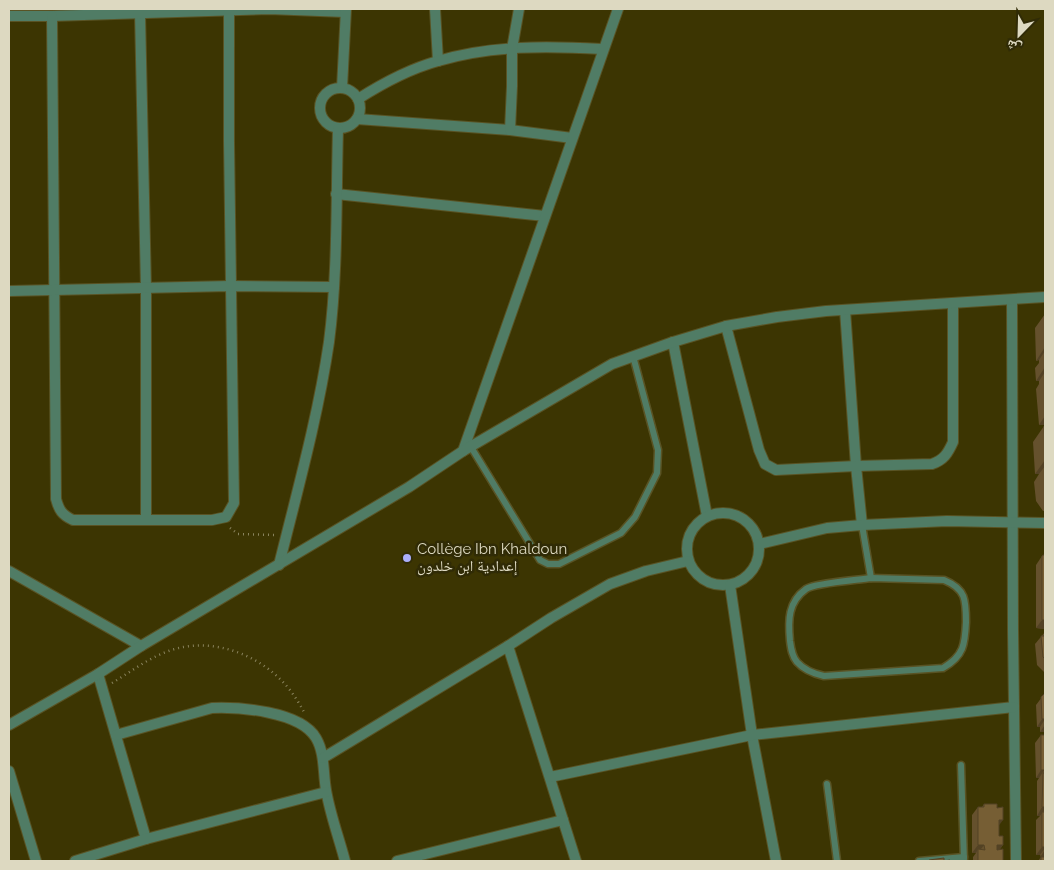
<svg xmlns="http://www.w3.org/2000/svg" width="1054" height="870" viewBox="0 0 1054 870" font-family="Raleway,'Noto Naskh Arabic',sans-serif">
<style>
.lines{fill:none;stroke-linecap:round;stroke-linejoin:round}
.service-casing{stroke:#595324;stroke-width:9}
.minor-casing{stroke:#595324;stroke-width:12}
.path{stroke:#8a845e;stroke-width:2.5;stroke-dasharray:1 4;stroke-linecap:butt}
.service{stroke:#507c65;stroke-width:6}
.minor{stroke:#507c65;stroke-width:10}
.wall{fill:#65512d}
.shaded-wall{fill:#534224}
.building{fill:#765e34;stroke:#534224}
.poi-dot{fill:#abaffb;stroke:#302b06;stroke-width:2}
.labels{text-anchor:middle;stroke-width:5;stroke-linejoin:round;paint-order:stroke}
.poi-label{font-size:15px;fill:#ddd9c1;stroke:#302b06;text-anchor:start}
</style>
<rect width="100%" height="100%" fill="#3c3502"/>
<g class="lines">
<g class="service-casing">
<g id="service">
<path d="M 471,447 L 540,560 L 548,564 L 559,564 L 621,533 L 635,517 L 657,473 L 658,450 L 633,356"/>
<path d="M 862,525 L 871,578"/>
<path d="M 871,578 L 944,580 C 966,589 966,600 966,622 C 965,644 964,656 943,668 L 824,676 C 815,674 804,670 797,662 C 792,656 791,649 790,641 C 788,620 788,602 806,589 C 814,583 858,580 871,578 Z"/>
<path d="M 961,765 L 964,861"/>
<path d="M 827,784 L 837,861"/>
<path d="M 919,861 L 964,857"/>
</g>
</g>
<g class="minor-casing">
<g id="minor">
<path d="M 435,9 L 438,61"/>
<path d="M 140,13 L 146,289 L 146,520"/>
<path d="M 9,16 L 52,16 L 269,9 L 345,12"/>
<path d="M 52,16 L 56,499 C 59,510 62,515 73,520 L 212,520 L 226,517 L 234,503 L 229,142 L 229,11"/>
<circle cx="340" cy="108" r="20"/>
<path d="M 342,88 L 346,9"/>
<path d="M 358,99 C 383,83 409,69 438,61 C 491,45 548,46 602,49"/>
<path d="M 357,119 L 510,130 L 572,138"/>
<path d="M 510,130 L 512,86 L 512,49 L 519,9"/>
<path d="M 336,194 L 545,216"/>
<path d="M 9,291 L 230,286 L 334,287"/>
<path d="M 1012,300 L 1013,630 L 1016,861"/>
<path d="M 845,310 L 856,466 L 862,525"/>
<path d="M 726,326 L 759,450 L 765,464 L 776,470 L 856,466 L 932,464 C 944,460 948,453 953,442 L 953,304"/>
<path d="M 673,342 L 707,516"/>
<path d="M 463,451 L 618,9"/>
<circle cx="723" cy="549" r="36"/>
<path d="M 759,544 L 827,528 L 862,525 L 947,521 L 1045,523"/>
<path d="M 279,565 C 297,492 318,417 329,342 C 338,272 336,200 338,129"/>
<path d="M 9,571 L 141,646"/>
<path d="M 730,585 L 752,735 L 776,861"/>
<path d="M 508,646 L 576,861"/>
<path d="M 98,674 L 146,839"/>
<path d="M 9,725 L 98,674 L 141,646 L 409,487 L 463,451 L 612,364 L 673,342 L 726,326 L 777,317 L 826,311 L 1045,297"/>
<path d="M 116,735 L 212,708 C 239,707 300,711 316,738 C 325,753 323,773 326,790 C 330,814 339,838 345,861"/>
<path d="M 323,758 L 508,646 L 551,618 L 610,584 L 646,571 L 688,561"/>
<path d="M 9,771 L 36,861"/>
<path d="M 550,777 L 752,735 L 1014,707"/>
<path d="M 75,861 L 146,839 L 326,792"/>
<path d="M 397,861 L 563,820"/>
</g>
</g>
<g class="path">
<path d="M 230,528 L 238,534 L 275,535"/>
<path d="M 112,683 C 129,673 147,659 166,652 C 206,636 253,651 282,681 C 291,690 298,701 304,712"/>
</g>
<use href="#service" class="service"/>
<use href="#minor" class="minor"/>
</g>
<g class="wall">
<path d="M 1045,314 L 1045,425 L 1039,425 L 1036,389 L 1039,384 L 1039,381 L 1036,381 L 1035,368 L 1039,363 L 1039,360 L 1036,361 L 1035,328 Z"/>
<path d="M 1044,426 L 1045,426 L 1045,511 L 1043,511 L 1036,501 L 1034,482 L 1039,474 L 1035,474 L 1033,442 Z"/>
<path d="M 1042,556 L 1045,629 L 1036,628 L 1036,565 Z"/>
<path d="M 1045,632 L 1045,673 L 1037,665 L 1035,644 Z"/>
<path d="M 1045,693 L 1045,732 L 1040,732 L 1040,727 L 1037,727 L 1036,705 Z"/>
<path d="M 1045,734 L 1045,861 L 1038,861 L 1041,857 L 1040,855 L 1036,855 L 1036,820 L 1040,816 L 1037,816 L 1037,781 L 1039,778 L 1036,778 L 1035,743 L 1041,735 L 1045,735 Z"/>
<path d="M 984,804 L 999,826 L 999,836 L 1003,845 L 1000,849 L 1003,861 L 973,861 L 973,857 L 976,853 L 972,853 L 972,815 L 978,807 L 982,807 Z"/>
</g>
<g class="shaded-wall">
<path d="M 1045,347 L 1045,351 L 1039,360 L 1036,361 Z"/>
<path d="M 1045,367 L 1045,372 L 1039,381 L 1036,381 Z"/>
<path d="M 1045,416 L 1045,425 L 1039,425 Z"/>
<path d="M 1045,460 L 1045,466 L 1039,474 L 1035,474 Z"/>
<path d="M 1042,620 L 1045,620 L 1045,629 L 1036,628 Z"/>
<path d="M 1042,719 L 1045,719 L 1040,727 L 1037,727 Z"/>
<path d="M 1045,725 L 1045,732 L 1040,732 Z"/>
<path d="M 1045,769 L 1039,778 L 1036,778 L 1041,770 Z"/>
<path d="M 1042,807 L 1045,807 L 1045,809 L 1040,816 L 1037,816 Z"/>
<path d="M 999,820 L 1003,820 L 997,828 Z"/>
<path d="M 978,845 L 984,845 L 978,853 L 978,849 L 976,853 L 972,853 Z"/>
<path d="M 997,845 L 1003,845 L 997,853 Z"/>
<path d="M 1042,847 L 1045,847 L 1045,848 L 1040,855 L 1036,855 Z"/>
<path d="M 1045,850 L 1045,857 L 1040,857 Z"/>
</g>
<g class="building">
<path d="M 1044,426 L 1045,426 L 1045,443 Z"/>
<path d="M 1045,554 L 1045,620 L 1042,620 L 1042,556 Z"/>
<path d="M 1041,636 L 1045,636 L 1045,659 L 1043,657 Z"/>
<path d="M 1045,693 L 1045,719 L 1042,719 L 1041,697 Z"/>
<rect x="1041" y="735" width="4" height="35"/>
<path d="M 1043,773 L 1045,773 L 1045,807 L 1042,807 Z"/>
<path d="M 984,804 L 997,804 L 997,808 L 1003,807 L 1003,820 L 999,820 L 999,836 L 1003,836 L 1003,845 L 997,845 L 997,850 L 1003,849 L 1003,861 L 978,861 L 978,849 L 985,850 L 984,845 L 978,845 L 978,807 L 984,807 Z"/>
<rect x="1042" y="812" width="3" height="35"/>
<rect x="1041" y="857" width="4" height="4"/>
<path d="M 944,858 L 944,861 L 950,860 L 951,861 L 929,861 L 929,860 Z"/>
</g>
<circle class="poi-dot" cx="407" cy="558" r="5"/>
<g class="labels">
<g class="poi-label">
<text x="417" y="554">Collège Ibn Khaldoun<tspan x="417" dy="17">إعدادية ابن خلدون</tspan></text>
</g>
</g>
<rect width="1054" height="870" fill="none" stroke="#ddd9c1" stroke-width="20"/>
<g transform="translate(1019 35) rotate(203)" stroke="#302b06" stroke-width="4" paint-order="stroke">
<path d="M0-4L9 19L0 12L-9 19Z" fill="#ddd9c1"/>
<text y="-8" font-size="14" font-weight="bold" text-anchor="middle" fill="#ddd9c1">ش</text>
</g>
</svg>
